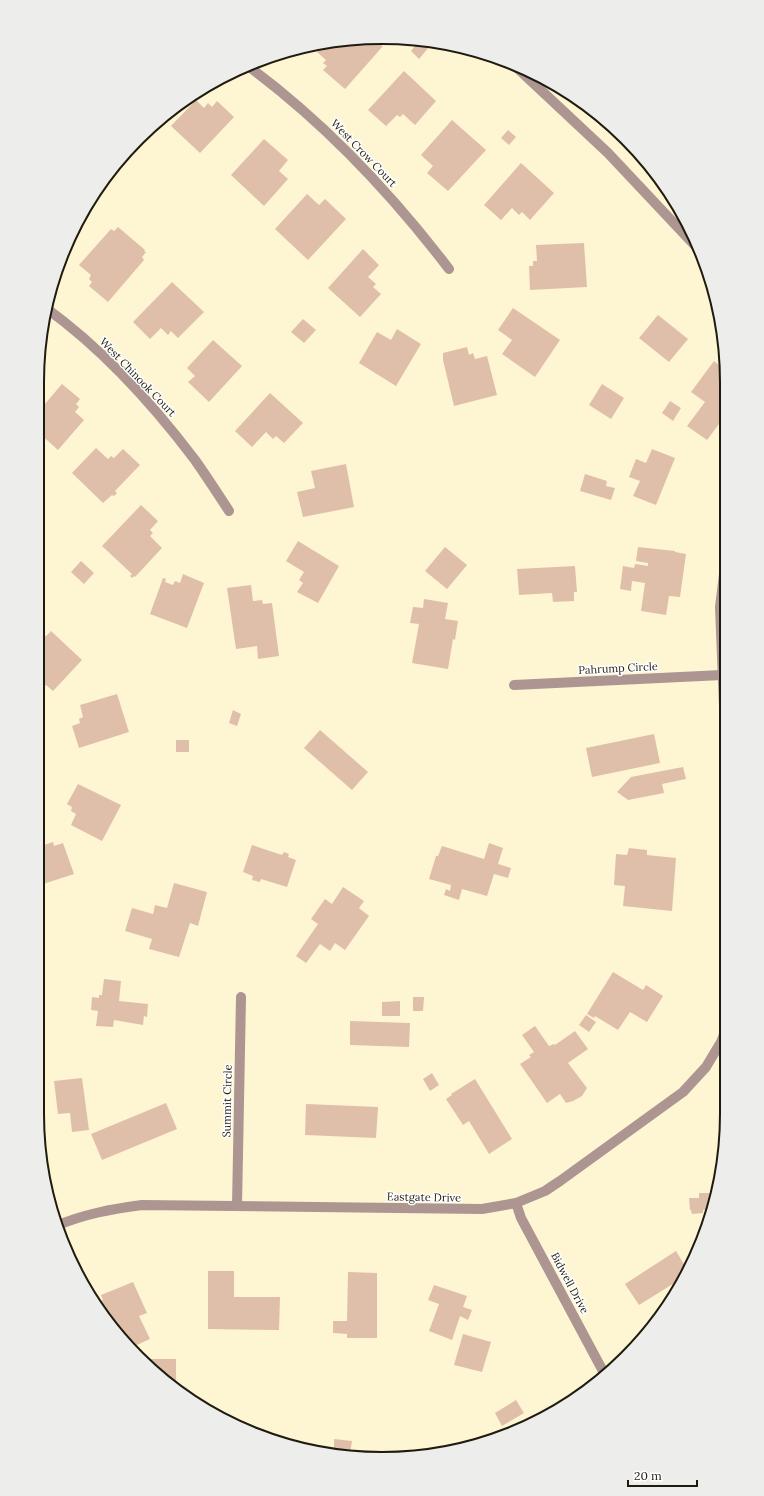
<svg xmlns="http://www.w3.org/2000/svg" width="764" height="1496" viewBox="0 0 764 1496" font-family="Lora,serif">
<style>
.building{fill:#e0bfaa}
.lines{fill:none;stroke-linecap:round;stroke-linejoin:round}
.minor{stroke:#ad9592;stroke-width:10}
.tertiary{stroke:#ad9592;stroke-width:10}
.labels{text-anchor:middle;stroke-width:3;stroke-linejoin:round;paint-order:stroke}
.street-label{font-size:11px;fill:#1f1c0f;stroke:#fff}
.rim{fill:none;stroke:#1f1c0f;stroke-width:2}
</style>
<rect width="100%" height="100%" fill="#fef5d2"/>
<g class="building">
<path d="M 374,39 L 383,46 L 345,89 L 323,70 L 327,66 L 323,63 L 326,60 L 317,52 L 325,43 L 337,40 Z"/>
<path d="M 420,40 L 430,46 L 419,59 L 411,51 Z"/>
<path d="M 404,71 L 436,101 L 415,125 L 403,114 L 400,117 L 397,115 L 386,126 L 368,110 Z"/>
<path d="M 196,100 L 204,108 L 208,103 L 212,107 L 217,101 L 234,117 L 200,153 L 171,126 Z"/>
<path d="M 452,120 L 486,150 L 448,191 L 427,173 L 433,166 L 421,155 Z"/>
<path d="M 508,130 L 516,137 L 509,145 L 501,138 Z"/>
<path d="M 264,139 L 288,160 L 279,171 L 288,179 L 264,206 L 231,175 Z"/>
<path d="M 521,163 L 554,193 L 530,220 L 522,212 L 519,215 L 512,208 L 501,220 L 484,205 Z"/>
<path d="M 307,194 L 319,205 L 325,199 L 346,219 L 308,260 L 275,229 Z"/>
<path d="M 79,219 L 83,223 L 69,240 L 72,230 Z"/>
<path d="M 118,227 L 145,250 L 144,251 L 146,252 L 142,257 L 144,260 L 108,302 L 89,286 L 92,282 L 89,279 L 91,275 L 79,265 L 111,229 L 114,231 Z"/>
<path d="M 584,243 L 587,287 L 530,290 L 529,266 L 533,266 L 533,261 L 537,261 L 536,245 Z"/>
<path d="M 363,249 L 379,265 L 368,277 L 376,284 L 373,287 L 381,294 L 360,317 L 328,288 Z"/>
<path d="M 172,282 L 204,312 L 178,338 L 171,331 L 168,335 L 161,328 L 150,339 L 133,322 Z"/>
<path d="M 513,308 L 560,340 L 535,377 L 502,354 L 512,340 L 498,330 Z"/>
<path d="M 658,315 L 688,339 L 669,362 L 639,338 Z"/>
<path d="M 303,319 L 316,330 L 304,343 L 291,332 Z"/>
<path d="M 397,329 L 421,344 L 396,386 L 359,363 L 377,332 L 391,340 Z"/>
<path d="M 213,340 L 242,366 L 209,402 L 188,382 L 195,376 L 187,368 Z"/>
<path d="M 467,347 L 469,355 L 473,353 L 475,359 L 487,356 L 497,395 L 454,406 L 443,360 L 443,353 Z"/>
<path d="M 714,361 L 724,369 L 724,428 L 719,424 L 707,440 L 687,426 L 705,402 L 691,392 Z"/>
<path d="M 62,384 L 80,399 L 76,404 L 79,407 L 75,412 L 84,420 L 58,450 L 38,432 L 38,412 Z"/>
<path d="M 602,384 L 624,398 L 611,419 L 589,405 Z"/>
<path d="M 270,393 L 303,423 L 284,443 L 276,436 L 273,439 L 266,432 L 252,447 L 235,431 Z"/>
<path d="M 670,401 L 681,408 L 673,421 L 662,413 Z"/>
<path d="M 96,448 L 108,459 L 111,456 L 114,458 L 123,449 L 140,465 L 115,491 L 117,493 L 114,496 L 112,495 L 103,503 L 72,473 Z"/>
<path d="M 652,449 L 675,458 L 656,505 L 633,496 L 640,481 L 629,477 L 636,459 L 646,463 Z"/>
<path d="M 346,464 L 354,507 L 303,517 L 297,492 L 315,488 L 311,471 Z"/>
<path d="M 585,474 L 607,481 L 606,486 L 615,488 L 611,500 L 580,491 Z"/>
<path d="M 141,505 L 158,521 L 150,530 L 153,533 L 150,536 L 162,548 L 135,577 L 134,576 L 132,578 L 130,576 L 132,574 L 102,546 Z"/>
<path d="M 298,541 L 339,566 L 318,603 L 297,592 L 303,583 L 299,580 L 304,572 L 286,561 Z"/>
<path d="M 445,547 L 467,565 L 447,589 L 425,571 Z"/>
<path d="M 638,547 L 675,551 L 675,552 L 686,554 L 680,597 L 669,596 L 666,615 L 641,611 L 645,583 L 632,581 L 631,591 L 620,589 L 623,566 L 634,568 L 635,564 L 648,566 L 648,563 L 636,561 Z"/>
<path d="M 81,561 L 94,573 L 84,584 L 71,572 Z"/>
<path d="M 575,566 L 577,592 L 574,592 L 574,601 L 553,602 L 552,593 L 519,595 L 517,569 Z"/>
<path d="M 183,574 L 204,583 L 187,628 L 150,614 L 163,578 L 166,579 L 165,582 L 173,585 L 175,581 L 180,583 Z"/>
<path d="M 251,585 L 253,601 L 262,600 L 263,604 L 272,603 L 279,656 L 258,659 L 257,646 L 236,649 L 227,588 Z"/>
<path d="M 424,599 L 448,603 L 445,619 L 458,621 L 455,640 L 453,639 L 448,669 L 412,663 L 419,624 L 410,623 L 413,607 L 423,608 Z"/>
<path d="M 51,631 L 82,660 L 53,691 L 46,685 L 37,694 L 37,638 L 42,633 L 45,636 L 46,636 Z"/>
<path d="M 117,694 L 129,732 L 79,748 L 72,726 L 80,723 L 79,719 L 83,717 L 80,705 Z"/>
<path d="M 233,710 L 241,714 L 237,726 L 229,723 Z"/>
<path d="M 320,730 L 368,772 L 352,790 L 304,748 Z"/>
<path d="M 654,734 L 660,763 L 592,777 L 586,748 Z"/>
<rect x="176" y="740" width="13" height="12"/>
<path d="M 683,767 L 686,779 L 662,784 L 664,793 L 628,800 L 617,792 L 631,777 Z"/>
<path d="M 78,784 L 121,805 L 102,841 L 71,825 L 76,814 L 71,811 L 72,807 L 67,804 Z"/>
<path d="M 37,828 L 44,845 L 53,842 L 54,846 L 63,843 L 74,874 L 37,886 Z"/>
<path d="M 489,843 L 503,848 L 498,864 L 511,868 L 508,878 L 494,874 L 487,896 L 462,889 L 459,900 L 444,895 L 446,889 L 450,891 L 451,885 L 429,879 L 436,856 L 438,856 L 442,846 L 484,859 Z"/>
<path d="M 252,845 L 282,855 L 284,852 L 289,854 L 288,857 L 296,860 L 287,887 L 261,879 L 260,882 L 252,880 L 253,876 L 243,872 Z"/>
<path d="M 629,848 L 647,850 L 647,855 L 676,858 L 672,911 L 623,906 L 625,886 L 614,885 L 616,854 L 627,855 Z"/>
<path d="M 174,883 L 207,892 L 198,926 L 190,923 L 179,957 L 149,949 L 152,939 L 125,931 L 132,908 L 153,914 L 155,905 L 167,908 Z"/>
<path d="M 343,887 L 364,901 L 359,908 L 369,916 L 345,950 L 335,943 L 330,951 L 320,944 L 306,963 L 296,956 L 318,924 L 311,919 L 325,899 L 332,904 Z"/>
<path d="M 613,972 L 643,990 L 646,985 L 663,996 L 647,1022 L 630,1012 L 618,1030 L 595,1016 L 594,1018 L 587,1014 Z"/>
<path d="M 104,979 L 121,981 L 119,1001 L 148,1004 L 147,1017 L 144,1016 L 143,1025 L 114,1020 L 113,1027 L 96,1026 L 98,1011 L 91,1010 L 92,997 L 99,998 L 99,995 L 102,995 Z"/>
<path d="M 413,997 L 424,997 L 423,1011 L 413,1011 Z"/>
<path d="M 400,1001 L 400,1016 L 382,1016 L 382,1002 Z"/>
<path d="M 586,1015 L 596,1022 L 589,1032 L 579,1025 Z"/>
<path d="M 350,1021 L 410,1023 L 409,1047 L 350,1045 Z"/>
<path d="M 535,1026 L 549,1046 L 554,1044 L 555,1045 L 575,1031 L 588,1049 L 568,1063 L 587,1088 L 582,1096 L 573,1101 L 566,1103 L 560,1094 L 547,1103 L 520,1064 L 531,1057 L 529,1055 L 534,1052 L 522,1035 Z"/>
<path d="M 432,1073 L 439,1085 L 430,1091 L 423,1079 Z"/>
<path d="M 82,1078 L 89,1130 L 72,1132 L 70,1113 L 58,1114 L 54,1081 Z"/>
<path d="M 475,1079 L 512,1139 L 489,1154 L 469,1121 L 463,1125 L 446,1099 L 452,1095 L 451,1094 Z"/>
<path d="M 37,1099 L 43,1115 L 37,1117 Z"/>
<path d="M 166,1103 L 177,1129 L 102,1160 L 91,1134 Z"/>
<path d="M 306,1104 L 378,1107 L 376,1138 L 305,1135 Z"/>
<path d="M 711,1190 L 717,1190 L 713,1209 L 703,1210 L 703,1213 L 692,1214 L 691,1210 L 690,1210 L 689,1198 L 699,1198 L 699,1193 L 711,1193 Z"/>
<path d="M 676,1251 L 688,1271 L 684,1277 L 639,1305 L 625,1284 Z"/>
<path d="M 208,1271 L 234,1271 L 234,1297 L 280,1297 L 279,1330 L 208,1329 Z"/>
<path d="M 348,1272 L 377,1273 L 377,1338 L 347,1338 L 347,1334 L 333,1333 L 333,1321 L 347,1321 Z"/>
<path d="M 133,1282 L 147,1313 L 139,1316 L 150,1339 L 130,1348 L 117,1333 L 114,1326 L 111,1327 L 108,1324 L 97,1303 L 103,1300 L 101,1295 Z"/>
<path d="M 434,1285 L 467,1296 L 463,1307 L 472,1310 L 468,1320 L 460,1316 L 452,1340 L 429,1331 L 439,1304 L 428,1300 Z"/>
<path d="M 463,1334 L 491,1342 L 482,1372 L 454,1365 Z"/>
<path d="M 142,1359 L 176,1359 L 176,1384 L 169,1384 L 154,1373 Z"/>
<path d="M 516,1400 L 524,1413 L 502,1426 L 495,1413 Z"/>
<path d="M 334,1439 L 352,1441 L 350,1454 L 334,1453 Z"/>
</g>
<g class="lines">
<g class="minor">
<path d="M 248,66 C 325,123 391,193 449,269"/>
<path d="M 46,308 C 104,350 152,403 195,460 C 207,477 218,494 229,511"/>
<path d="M 725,566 L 720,607 L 725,731"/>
<path d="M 514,685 L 722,675"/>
<path d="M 516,1203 L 521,1218 L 604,1373"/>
<path d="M 237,1206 L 241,997"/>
<path d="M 56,1226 C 84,1214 112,1209 142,1205 L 482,1209 L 516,1203 L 545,1191 L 560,1181 L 683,1092 L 706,1067 L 721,1042 L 726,1030"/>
</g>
<path class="tertiary" d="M 513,64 L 608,153 L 702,253"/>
</g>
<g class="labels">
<g class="street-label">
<text transform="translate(364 153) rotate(46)" y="4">West Crow Court</text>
<text transform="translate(138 377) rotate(46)" y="4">West Chinook Court</text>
<text transform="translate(618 668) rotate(-3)" y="4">Pahrump Circle</text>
<text transform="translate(227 1101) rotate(-89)" y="4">Summit Circle</text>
<text transform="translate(424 1197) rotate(1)" y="4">Eastgate Drive</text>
<text transform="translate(570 1283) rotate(62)" y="4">Bidwell Drive</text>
</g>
</g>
<path d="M0 0H764V1496H0ZM382 44H382A338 338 0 0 1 720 382V1114A338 338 0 0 1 382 1452H382A338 338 0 0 1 44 1114V382A338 338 0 0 1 382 44Z" fill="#ededec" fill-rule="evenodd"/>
<path class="rim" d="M382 44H382A338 338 0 0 1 720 382V1114A338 338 0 0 1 382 1452H382A338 338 0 0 1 44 1114V382A338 338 0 0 1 382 44Z"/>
<path d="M628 1480v6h69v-6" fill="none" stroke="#1f1c0f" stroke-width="2"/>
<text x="634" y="1480" font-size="12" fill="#1f1c0f" stroke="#ffffff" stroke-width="3" paint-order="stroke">20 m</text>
</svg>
